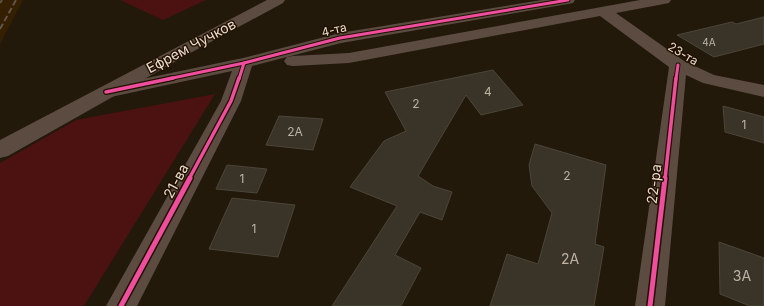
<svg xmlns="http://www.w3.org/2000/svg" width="764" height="306" viewBox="0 0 764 306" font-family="Inter,sans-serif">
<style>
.built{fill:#342001}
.green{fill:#4c1111}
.building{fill:#393427;stroke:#4b4639}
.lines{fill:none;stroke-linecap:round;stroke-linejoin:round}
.minor{fill:#5c4b41;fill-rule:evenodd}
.tertiary{fill:#5c4b41;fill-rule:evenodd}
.rail{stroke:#60554c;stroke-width:2;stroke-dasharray:6 3;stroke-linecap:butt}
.cycleway-far2-casing{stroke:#210;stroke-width:5}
.cycleway-far1-casing{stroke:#210;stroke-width:6}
.cycleway-casing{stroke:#210;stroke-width:8}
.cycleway-far2{stroke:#ef4d9e;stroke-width:3}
.cycleway-far1{stroke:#ef4d9e;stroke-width:3.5}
.cycleway{stroke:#ef4d9e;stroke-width:5}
.labels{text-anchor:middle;stroke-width:3;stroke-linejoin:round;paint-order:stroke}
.far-number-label{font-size:10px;fill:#bdb3a4}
.far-street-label{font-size:12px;fill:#e9ddce;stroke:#210}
.number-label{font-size:12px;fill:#bdb3a4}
.street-label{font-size:14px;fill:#e9ddce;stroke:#210}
.near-number-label{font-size:14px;fill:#bdb3a4}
</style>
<rect width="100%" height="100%" fill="#22190b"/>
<path class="built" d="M 0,0 L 23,0 L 0,44 Z"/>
<g class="green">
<path d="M 120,0 L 206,0 L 163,20 Z"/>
<path d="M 215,94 L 84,306 L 0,306 L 0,163 L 76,120 Z"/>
</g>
<g class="building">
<path d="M 764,17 L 764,44 L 714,57 L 677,35 L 732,22 L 736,24 Z"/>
<path d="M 493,70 L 523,105 L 481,115 L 466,95 L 418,176 L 433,186 L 452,192 L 442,220 L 420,212 L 395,255 L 421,268 L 401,306 L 332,306 L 397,206 L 350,187 L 384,141 L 406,131 L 385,92 Z"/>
<path d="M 723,106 L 764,117 L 764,143 L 725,132 Z"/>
<path d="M 279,116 L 323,119 L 313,150 L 266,145 Z"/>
<path d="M 535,144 L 606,165 L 595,244 L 604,247 L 594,306 L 490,306 L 507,254 L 538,264 L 552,213 L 532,186 L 529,165 Z"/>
<path d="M 227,165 L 267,169 L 257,193 L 216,189 Z"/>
<path d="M 232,198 L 295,205 L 278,257 L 209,249 Z"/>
<path d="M 719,242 L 764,258 L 764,306 L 750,306 L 720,294 Z"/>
</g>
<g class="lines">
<g class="minor">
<path d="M 542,0 L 575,0 L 573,3 L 568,4 L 341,43 L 252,66 L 241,101 L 137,306 L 106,306 L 221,101 L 232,71 L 106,98 L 99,96 L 97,92 L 99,88 L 243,58 L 340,33 Z"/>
<path d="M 640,0 L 671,0 L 669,3 L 664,4 L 616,13 L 684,61 L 714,75 L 764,85 L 764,97 L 703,83 L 686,75 L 665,306 L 635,306 L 669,67 L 600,16 L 349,63 L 293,66 L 287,65 L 284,61 L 287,57 L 293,56 L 349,53 Z"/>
</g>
<path class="tertiary" d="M 267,0 L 285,0 L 283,3 L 194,51 L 8,156 L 0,158 L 0,140 Z"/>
<g class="rail">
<path d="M 0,3 L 2,0"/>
<path d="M 0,29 L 16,0"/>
</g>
<g class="cycleway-far2-casing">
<g id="cycleway-far2">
<path d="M 168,79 L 244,63 L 340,38 L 568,0"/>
<path d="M 239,79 L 244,63"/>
<path d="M 676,79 L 678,65"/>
</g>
</g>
<g class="cycleway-far1-casing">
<g id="cycleway-far1">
<path d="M 106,92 L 173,78"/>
<path d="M 189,179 L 231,101 L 239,78"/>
<path d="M 665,179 L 676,78"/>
</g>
</g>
<g class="cycleway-casing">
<g id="cycleway">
<path d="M 121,306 L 190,178"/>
<path d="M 650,306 L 665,178"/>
</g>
</g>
<use href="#cycleway-far2" class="cycleway-far2"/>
<use href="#cycleway-far1" class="cycleway-far1"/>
<use href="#cycleway" class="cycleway"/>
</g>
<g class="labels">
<g class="far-number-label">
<text x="709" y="46">4А</text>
</g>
<g class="far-street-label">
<text transform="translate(334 30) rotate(-13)" y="4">4-та</text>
<text transform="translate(683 54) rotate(31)" y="4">23-та</text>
</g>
<g class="number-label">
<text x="488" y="96">4</text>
<text x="416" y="108">2</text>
<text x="744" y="129">1</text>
<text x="295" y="136">2А</text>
<text x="567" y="180">2</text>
<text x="242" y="183">1</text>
<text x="254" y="233">1</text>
</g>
<g class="street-label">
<text transform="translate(191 46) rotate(-28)" y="5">Ефрем Чучков</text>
<text transform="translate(176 181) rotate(-62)" y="5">21-ва</text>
<text transform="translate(654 184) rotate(-83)" y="5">22-ра</text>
</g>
<g class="near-number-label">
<text x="570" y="264">2А</text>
<text x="742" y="281">3А</text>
</g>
</g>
</svg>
